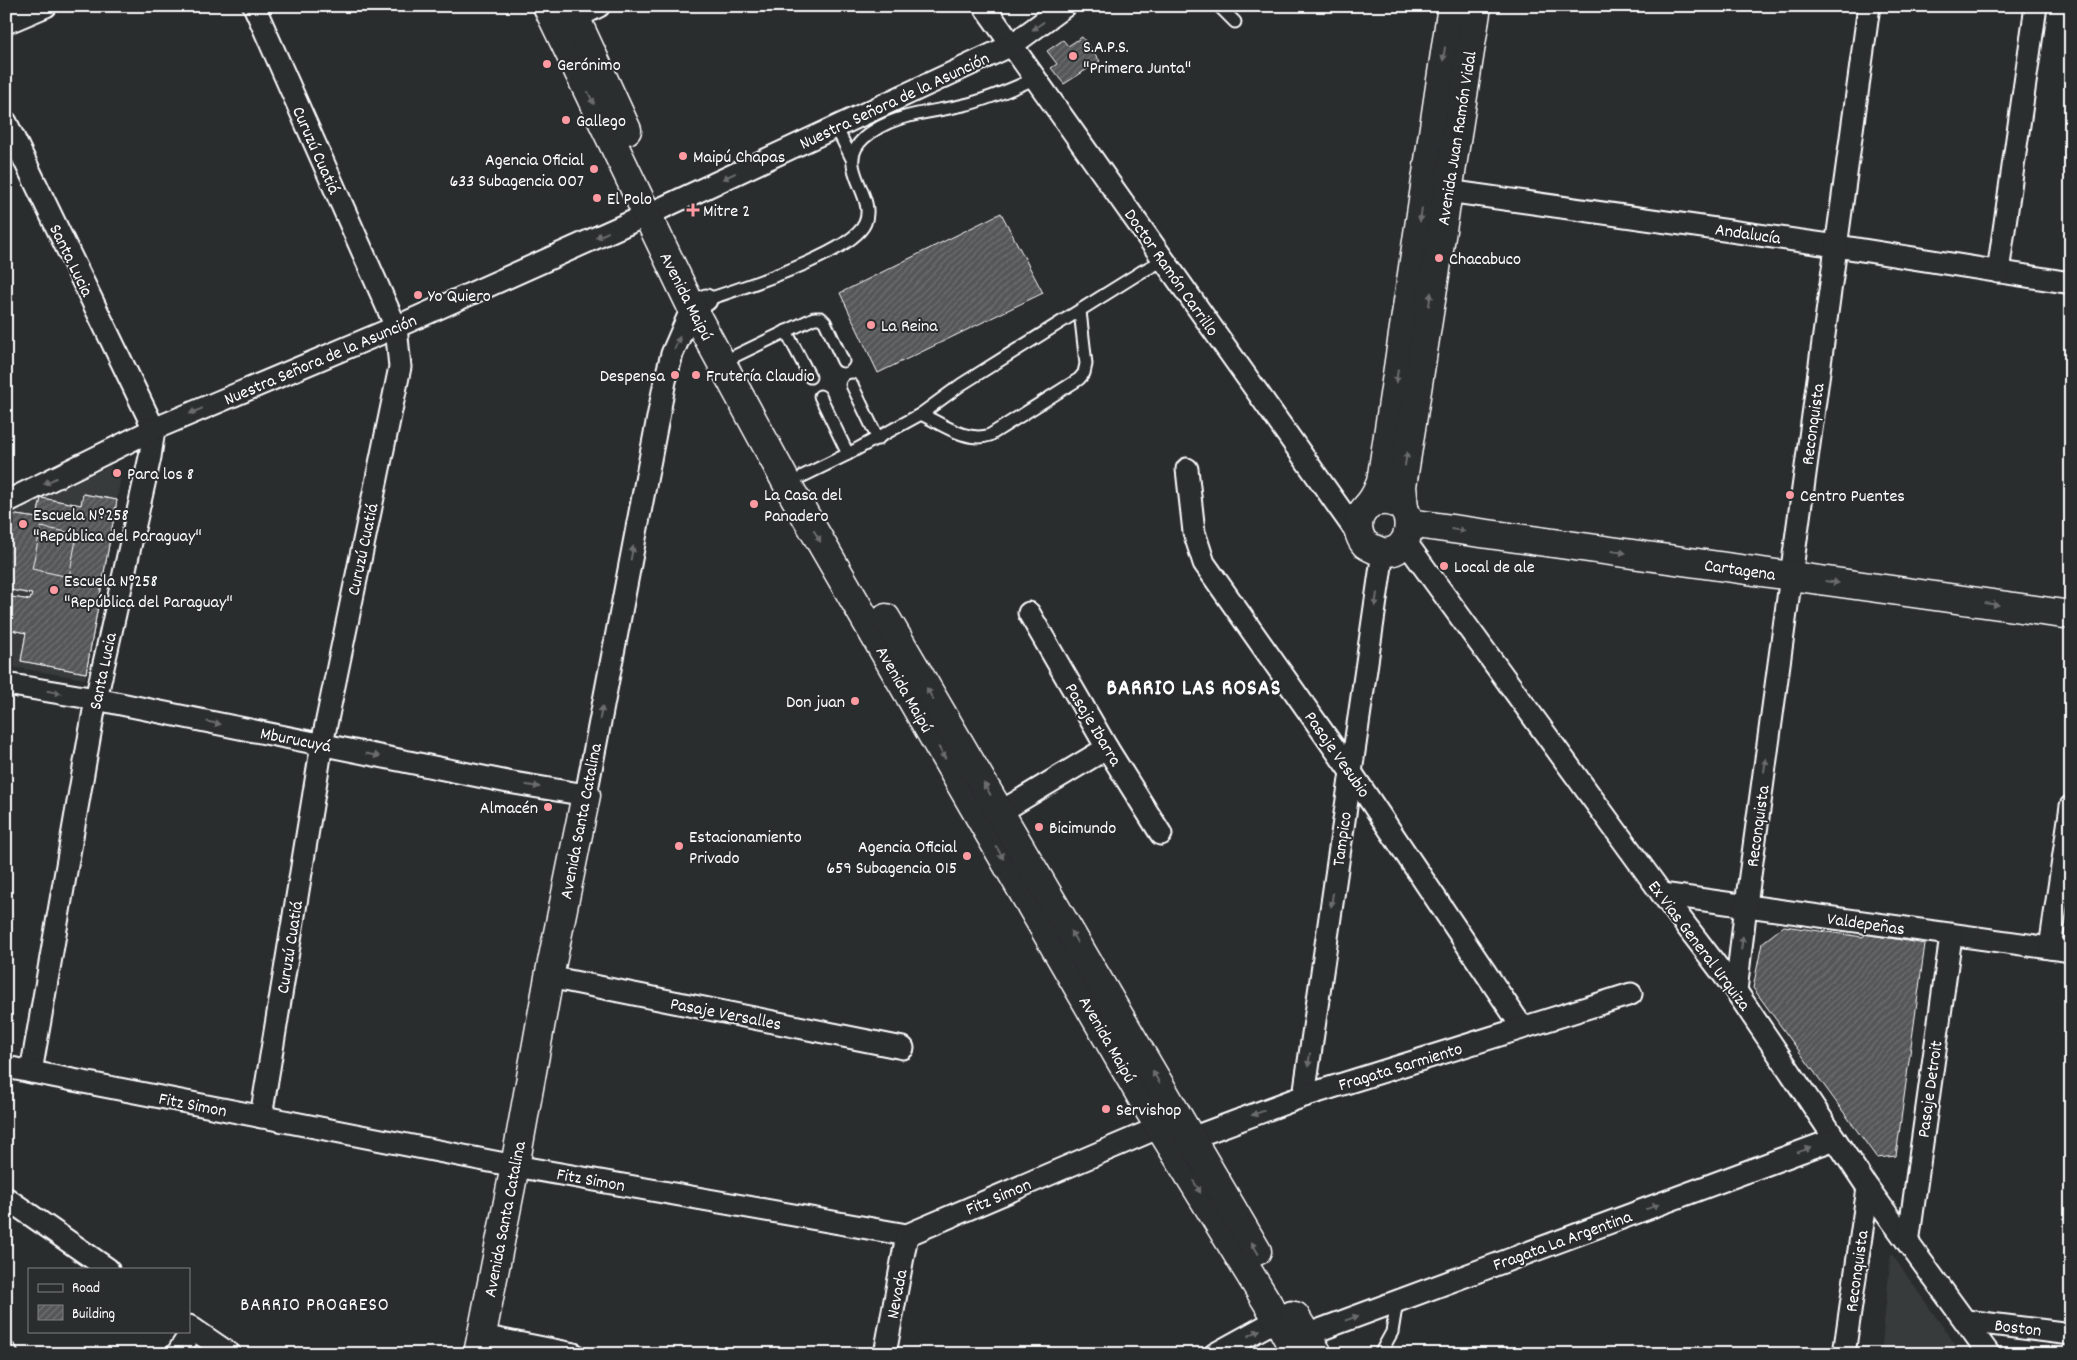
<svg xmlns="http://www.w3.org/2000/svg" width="2077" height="1360" viewBox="0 0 2077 1360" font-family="Dekko,sans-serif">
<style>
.built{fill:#373a3b}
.building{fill:url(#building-hatch);stroke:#fff;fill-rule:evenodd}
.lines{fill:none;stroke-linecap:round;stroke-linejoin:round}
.lane-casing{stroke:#fff;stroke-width:15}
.street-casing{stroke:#fff;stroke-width:25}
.secondary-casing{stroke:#fff;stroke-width:31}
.primary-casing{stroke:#fff;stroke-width:31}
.lane{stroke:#2a2d2e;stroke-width:11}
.street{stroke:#2a2d2e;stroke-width:21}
.secondary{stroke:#2a2d2e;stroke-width:28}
.primary{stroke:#2a2d2e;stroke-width:28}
.oneway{fill:#6a6c6d}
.poi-dot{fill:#ff9aa2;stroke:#2a2d2e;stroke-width:2}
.labels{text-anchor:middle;stroke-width:4;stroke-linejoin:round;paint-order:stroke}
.poi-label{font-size:18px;fill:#fff;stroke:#2a2d2e;text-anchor:start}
.street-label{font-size:18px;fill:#fff;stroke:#2a2d2e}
.neighbourhood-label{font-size:19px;letter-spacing:1px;fill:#fff;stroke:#2a2d2e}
.district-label{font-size:22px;font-weight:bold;letter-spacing:1px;fill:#fff;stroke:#2a2d2e}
</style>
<defs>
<pattern id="building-hatch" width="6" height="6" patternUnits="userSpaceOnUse" patternTransform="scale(1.25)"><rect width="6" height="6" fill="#555758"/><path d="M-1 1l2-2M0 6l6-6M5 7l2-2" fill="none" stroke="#6e7071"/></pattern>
</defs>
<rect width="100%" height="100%" fill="#2a2d2e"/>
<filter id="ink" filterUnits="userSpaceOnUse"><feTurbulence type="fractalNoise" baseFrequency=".02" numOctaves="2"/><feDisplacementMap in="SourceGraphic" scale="10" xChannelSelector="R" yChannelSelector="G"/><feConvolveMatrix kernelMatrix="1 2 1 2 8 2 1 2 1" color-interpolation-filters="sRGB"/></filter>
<g filter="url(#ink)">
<g class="built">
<path d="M 110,466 L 121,476 L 85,679 L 6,666 L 6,514 Z"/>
<path d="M 1891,1253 L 1962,1354 L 1881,1354 Z"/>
</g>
<g class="building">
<path d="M 1082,37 L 1100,61 L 1064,84 L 1051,68 L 1057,64 L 1047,51 L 1063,40 L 1068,46 Z"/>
<path d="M 1001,213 L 1043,293 L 878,373 L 840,293 Z"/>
<path d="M 83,494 L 117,500 L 86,673 L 21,661 L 26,633 L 7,629 L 12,597 L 30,600 L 32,594 L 6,589 L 6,526 L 9,514 L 37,518 L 41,498 L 81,505 ZM 41,527 L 77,534 L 69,577 L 32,569 Z"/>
<path d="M 83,494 L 117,500 L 86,673 L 21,661 L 26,633 L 7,629 L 12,597 L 30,600 L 32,594 L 6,589 L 6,526 L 9,514 L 37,518 L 41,498 L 81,505 Z"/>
<path d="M 41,527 L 77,534 L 69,577 L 32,569 Z"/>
<path d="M 1784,926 L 1863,937 L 1866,934 L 1925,944 L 1896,1156 L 1877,1158 L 1753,988 L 1762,943 Z"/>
</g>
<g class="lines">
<g class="lane-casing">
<g id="lane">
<path d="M 1219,6 L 1235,22"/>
<path d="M 836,127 L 852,159"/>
<path d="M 706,300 C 740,288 852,254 865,223 C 877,194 833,166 864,138 C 892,113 931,113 964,105 C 989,99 1012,89 1036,78"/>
<path d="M 786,331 L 810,377"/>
<path d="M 735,356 L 814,318 L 821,318 L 825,322 L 843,361"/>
<path d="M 852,385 L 878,439"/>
<path d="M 820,396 L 848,454"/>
<path d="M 921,414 C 942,424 967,443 990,435 L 1079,379 L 1084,373 L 1086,364 L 1080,311"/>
<path d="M 803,476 L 848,454 L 921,414 L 962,384 L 1141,272 L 1164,260"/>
<path d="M 1380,1354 L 1392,1332 L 1397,1301"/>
</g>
</g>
<g class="street-casing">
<g id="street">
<path d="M 254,6 L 396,327 L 400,367 L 322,744 L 261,1117"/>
<path d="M 984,6 L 1360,537"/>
<path d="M 6,23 L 46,6"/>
<path d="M 563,24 L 599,6"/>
<path d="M 6,122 L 154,429 L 150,457 L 96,699 L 31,1072"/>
<path d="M 1433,189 L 1837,246 L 2071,283"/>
<path d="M 1998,272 L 2036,6"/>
<path d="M 1187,469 L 1194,532 L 1204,563 L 1351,772 L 1522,1027"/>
<path d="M 6,502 L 154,429 L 396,327 L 647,215 L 1012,45 L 1065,6"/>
<path d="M 1405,541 L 1662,894 L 1736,991 L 1868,1188 L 1989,1354"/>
<path d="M 1029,613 L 1107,748 L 1161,834"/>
<path d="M 6,684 L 96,699 L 508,782 L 586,795 L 665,381 L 672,354 L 692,308 L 706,300"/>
<path d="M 987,820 L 1107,748"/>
<path d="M 1662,894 L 2071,951"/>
<path d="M 2050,948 L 2071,806"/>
<path d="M 549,977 L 903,1048"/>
<path d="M 1736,991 L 1746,905 L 1869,6"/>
<path d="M 6,1067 L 515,1166 L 907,1235 L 1160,1127"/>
<path d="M 1304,1096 L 1383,552"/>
<path d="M 1178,1143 L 1304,1096 L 1631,994"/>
<path d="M 6,1198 L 108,1269"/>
<path d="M 1908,1243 L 1951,936"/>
<path d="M 1966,1321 L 2071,1334"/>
<path d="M 189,1326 L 230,1354"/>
<path d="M 482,1336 L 574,1354"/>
<path d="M 1295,1342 L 1306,1335 L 1835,1139"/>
<path d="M 6,1353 L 7,1354"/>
<path d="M 177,1354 L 193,1329"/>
<path d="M 885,1354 L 907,1235"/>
<path d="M 1215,1354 L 1291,1312"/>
<path d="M 1844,1354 L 1868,1188"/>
</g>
</g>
<g class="secondary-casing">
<g id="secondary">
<path d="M 1370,503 C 1425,487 1415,563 1379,551 C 1374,549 1369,547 1365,544 C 1359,537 1357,527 1359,519 C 1361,512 1366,508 1370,503 C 1375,497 1378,490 1381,482 L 1452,6"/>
<path d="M 1404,508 L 1402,486 L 1477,6"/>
<path d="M 1409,523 L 2071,615"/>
<path d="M 478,1354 L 515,1166 L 549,977 L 586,795"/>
</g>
</g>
<g class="primary-casing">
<g id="primary">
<path d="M 547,6 L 692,308 L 790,489 L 1149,1110 L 1278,1320 L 1296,1354"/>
<path d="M 570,6 L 627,130"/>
<path d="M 886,618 L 1257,1251"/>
<path d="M 1295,1316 L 1318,1354"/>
</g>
</g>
<use href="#lane" class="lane"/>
<use href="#street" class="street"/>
<use href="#secondary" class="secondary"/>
<use href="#primary" class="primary"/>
</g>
<defs><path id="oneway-solid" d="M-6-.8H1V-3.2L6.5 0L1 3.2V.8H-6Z" transform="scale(1.25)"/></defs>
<g class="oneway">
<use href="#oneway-solid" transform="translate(1038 26) rotate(144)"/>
<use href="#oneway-solid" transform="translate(1444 54) rotate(98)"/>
<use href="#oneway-solid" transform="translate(591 98) rotate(64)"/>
<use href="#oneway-solid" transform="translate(729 176) rotate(155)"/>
<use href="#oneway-solid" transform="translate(1421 215) rotate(98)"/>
<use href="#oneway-solid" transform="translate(602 235) rotate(156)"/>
<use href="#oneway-solid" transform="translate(1430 299) rotate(-81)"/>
<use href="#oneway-solid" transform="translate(677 343) rotate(-67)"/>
<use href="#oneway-solid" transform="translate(1397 376) rotate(98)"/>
<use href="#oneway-solid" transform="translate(196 411) rotate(157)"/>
<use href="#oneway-solid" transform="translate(1406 459) rotate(-81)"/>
<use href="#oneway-solid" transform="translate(50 481) rotate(153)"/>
<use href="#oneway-solid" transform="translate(1458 530) rotate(8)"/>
<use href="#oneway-solid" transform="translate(817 536) rotate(60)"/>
<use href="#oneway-solid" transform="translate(1619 552) rotate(8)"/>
<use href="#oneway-solid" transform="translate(632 553) rotate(-79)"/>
<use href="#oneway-solid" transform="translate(1832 582) rotate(8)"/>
<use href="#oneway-solid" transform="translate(1376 600) rotate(98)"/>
<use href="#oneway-solid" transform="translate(1992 604) rotate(8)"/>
<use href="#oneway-solid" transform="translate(54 692) rotate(10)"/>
<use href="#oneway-solid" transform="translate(930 694) rotate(-120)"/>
<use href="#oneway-solid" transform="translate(601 713) rotate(-79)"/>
<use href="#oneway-solid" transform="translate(214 723) rotate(11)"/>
<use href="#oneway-solid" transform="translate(942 753) rotate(60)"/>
<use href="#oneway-solid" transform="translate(373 755) rotate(12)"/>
<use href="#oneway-solid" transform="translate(1765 765) rotate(-82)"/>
<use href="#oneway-solid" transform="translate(533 786) rotate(9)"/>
<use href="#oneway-solid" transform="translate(987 789) rotate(-121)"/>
<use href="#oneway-solid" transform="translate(1000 853) rotate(60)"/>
<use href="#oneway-solid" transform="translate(1332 900) rotate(98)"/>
<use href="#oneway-solid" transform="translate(1074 937) rotate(-120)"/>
<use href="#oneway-solid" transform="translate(1742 943) rotate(-83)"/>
<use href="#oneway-solid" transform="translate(1309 1060) rotate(98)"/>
<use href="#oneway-solid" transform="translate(1156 1077) rotate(-120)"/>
<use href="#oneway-solid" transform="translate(1258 1113) rotate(160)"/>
<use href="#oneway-solid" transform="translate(1804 1150) rotate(-20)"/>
<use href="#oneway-solid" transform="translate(1197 1187) rotate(59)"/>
<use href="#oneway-solid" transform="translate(1652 1207) rotate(-20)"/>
<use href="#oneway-solid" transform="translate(1255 1248) rotate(-120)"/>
<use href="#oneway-solid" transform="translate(1352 1318) rotate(-20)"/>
<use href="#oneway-solid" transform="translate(1254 1333) rotate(-28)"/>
</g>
</g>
<g class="poi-dot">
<circle cx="1073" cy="56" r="5"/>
<circle cx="547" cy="64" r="5"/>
<circle cx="566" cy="120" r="5"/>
<circle cx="683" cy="156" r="5"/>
<circle cx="594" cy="169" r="5"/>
<circle cx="597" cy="198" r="5"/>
<path d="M690.5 202.5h5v5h5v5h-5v5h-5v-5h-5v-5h5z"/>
<circle cx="1439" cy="258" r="5"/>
<circle cx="418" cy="295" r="5"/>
<circle cx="871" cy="325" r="5"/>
<circle cx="675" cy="375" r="5"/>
<circle cx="696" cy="375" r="5"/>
<circle cx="117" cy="473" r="5"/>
<circle cx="1790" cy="495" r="5"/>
<circle cx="754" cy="504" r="5"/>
<circle cx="23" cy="524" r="5"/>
<circle cx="1444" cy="566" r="5"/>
<circle cx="54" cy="590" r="5"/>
<circle cx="855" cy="701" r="5"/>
<circle cx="548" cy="807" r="5"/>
<circle cx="1039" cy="827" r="5"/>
<circle cx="679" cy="846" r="5"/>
<circle cx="967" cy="856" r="5"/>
<circle cx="1106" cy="1109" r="5"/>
</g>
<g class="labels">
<g class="poi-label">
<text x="1083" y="52">S.A.P.S.<tspan x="1083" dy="21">"Primera Junta"</tspan></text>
<text x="557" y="70">Gerónimo</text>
<text x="576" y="126">Gallego</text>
<text x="693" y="162">Maipú Chapas</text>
<text x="584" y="165" text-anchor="end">Agencia Oficial<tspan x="584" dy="21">633 Subagencia 007</tspan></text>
<text x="607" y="204">El Polo</text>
<text x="703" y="216">Mitre 2</text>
<text x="1449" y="264">Chacabuco</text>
<text x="428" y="301">Yo Quiero</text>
<text x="881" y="331">La Reina</text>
<text x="665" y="381" text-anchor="end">Despensa</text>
<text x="706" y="381">Frutería Claudio</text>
<text x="127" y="479">Para los 8</text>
<text x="764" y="500">La Casa del<tspan x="764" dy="21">Panadero</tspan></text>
<text x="1800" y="501">Centro Puentes</text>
<text x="33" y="520">Escuela Nº258<tspan x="33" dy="21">"República del Paraguay"</tspan></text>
<text x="1454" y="572">Local de ale</text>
<text x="64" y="586">Escuela N°258<tspan x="64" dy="21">"República del Paraguay"</tspan></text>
<text x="845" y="707" text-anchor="end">Don juan</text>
<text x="538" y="813" text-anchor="end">Almacén</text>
<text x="1049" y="833">Bicimundo</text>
<text x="689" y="842">Estacionamiento<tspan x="689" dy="21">Privado</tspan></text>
<text x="957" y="852" text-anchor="end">Agencia Oficial<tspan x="957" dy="21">659 Subagencia 015</tspan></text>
<text x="1116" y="1115">Servishop</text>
</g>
<g class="street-label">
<text transform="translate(894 100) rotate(-25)" y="6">Nuestra Señora de la Asunción</text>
<text transform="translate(1456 138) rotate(-81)" y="6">Avenida Juan Ramón Vidal</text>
<text transform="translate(317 150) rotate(66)" y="6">Curuzú Cuatiá</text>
<text transform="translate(1748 233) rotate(8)" y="6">Andalucía</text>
<text transform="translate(72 260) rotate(64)" y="6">Santa Lucia</text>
<text transform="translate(1172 272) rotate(55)" y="6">Doctor Ramón Carrillo</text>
<text transform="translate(687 296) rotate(63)" y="6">Avenida Maipú</text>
<text transform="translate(320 359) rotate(-23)" y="6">Nuestra Señora de la Asunción</text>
<text transform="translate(1812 424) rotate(-82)" y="6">Reconquista</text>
<text transform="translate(362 549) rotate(-78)" y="6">Curuzú Cuatiá</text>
<text transform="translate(1740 569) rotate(8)" y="6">Cartagena</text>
<text transform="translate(102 671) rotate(-78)" y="6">Santa Lucia</text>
<text transform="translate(905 689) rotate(60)" y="6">Avenida Maipú</text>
<text transform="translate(1094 724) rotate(59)" y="6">Pasaje Ibarra</text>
<text transform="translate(296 739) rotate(11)" y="6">Mburucuyá</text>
<text transform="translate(1338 754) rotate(55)" y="6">Pasaje Vesubio</text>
<text transform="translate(580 821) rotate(-79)" y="6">Avenida Santa Catalina</text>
<text transform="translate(1757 826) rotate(-82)" y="6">Reconquista</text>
<text transform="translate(1341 839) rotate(-82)" y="6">Tampico</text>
<text transform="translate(1866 923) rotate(8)" y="6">Valdepeñas</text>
<text transform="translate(1700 945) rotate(53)" y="6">Ex Vias General Urquiza</text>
<text transform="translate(289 947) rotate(-81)" y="6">Curuzú Cuatiá</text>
<text transform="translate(726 1013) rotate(11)" y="6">Pasaje Versalles</text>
<text transform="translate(1108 1039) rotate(60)" y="6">Avenida Maipú</text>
<text transform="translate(1400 1066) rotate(-17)" y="6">Fragata Sarmiento</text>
<text transform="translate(1929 1089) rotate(-82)" y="6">Pasaje Detroit</text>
<text transform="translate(193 1104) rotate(11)" y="6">Fitz Simon</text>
<text transform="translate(591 1179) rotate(10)" y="6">Fitz Simon</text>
<text transform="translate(998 1196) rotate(-23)" y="6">Fitz Simon</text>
<text transform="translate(504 1219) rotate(-79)" y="6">Avenida Santa Catalina</text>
<text transform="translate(1562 1240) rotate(-20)" y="6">Fragata La Argentina</text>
<text transform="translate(1856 1271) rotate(-82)" y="6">Reconquista</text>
<text transform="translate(896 1294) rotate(-79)" y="6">Nevada</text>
<text transform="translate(2018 1327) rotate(7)" y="6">Boston</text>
</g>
<g class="neighbourhood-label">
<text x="315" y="1310">BARRIO PROGRESO</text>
</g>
<g class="district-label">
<text x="1194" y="694">BARRIO LAS ROSAS</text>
</g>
</g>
<rect width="2077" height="1360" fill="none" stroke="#2a2d2e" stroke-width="25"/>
<rect x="12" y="12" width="2052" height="1335" fill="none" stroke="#fff" stroke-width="2" filter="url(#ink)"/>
<rect x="28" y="1268" width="162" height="65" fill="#2a2d2e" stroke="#7f8182"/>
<rect x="38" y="1284" width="25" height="8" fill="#2a2d2e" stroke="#7f8182"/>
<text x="72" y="1292" font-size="15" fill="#ffffff">Road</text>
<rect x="38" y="1305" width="25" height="15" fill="url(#building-hatch)" stroke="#7f8182"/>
<text x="72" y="1318" font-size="15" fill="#ffffff">Building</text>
</svg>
